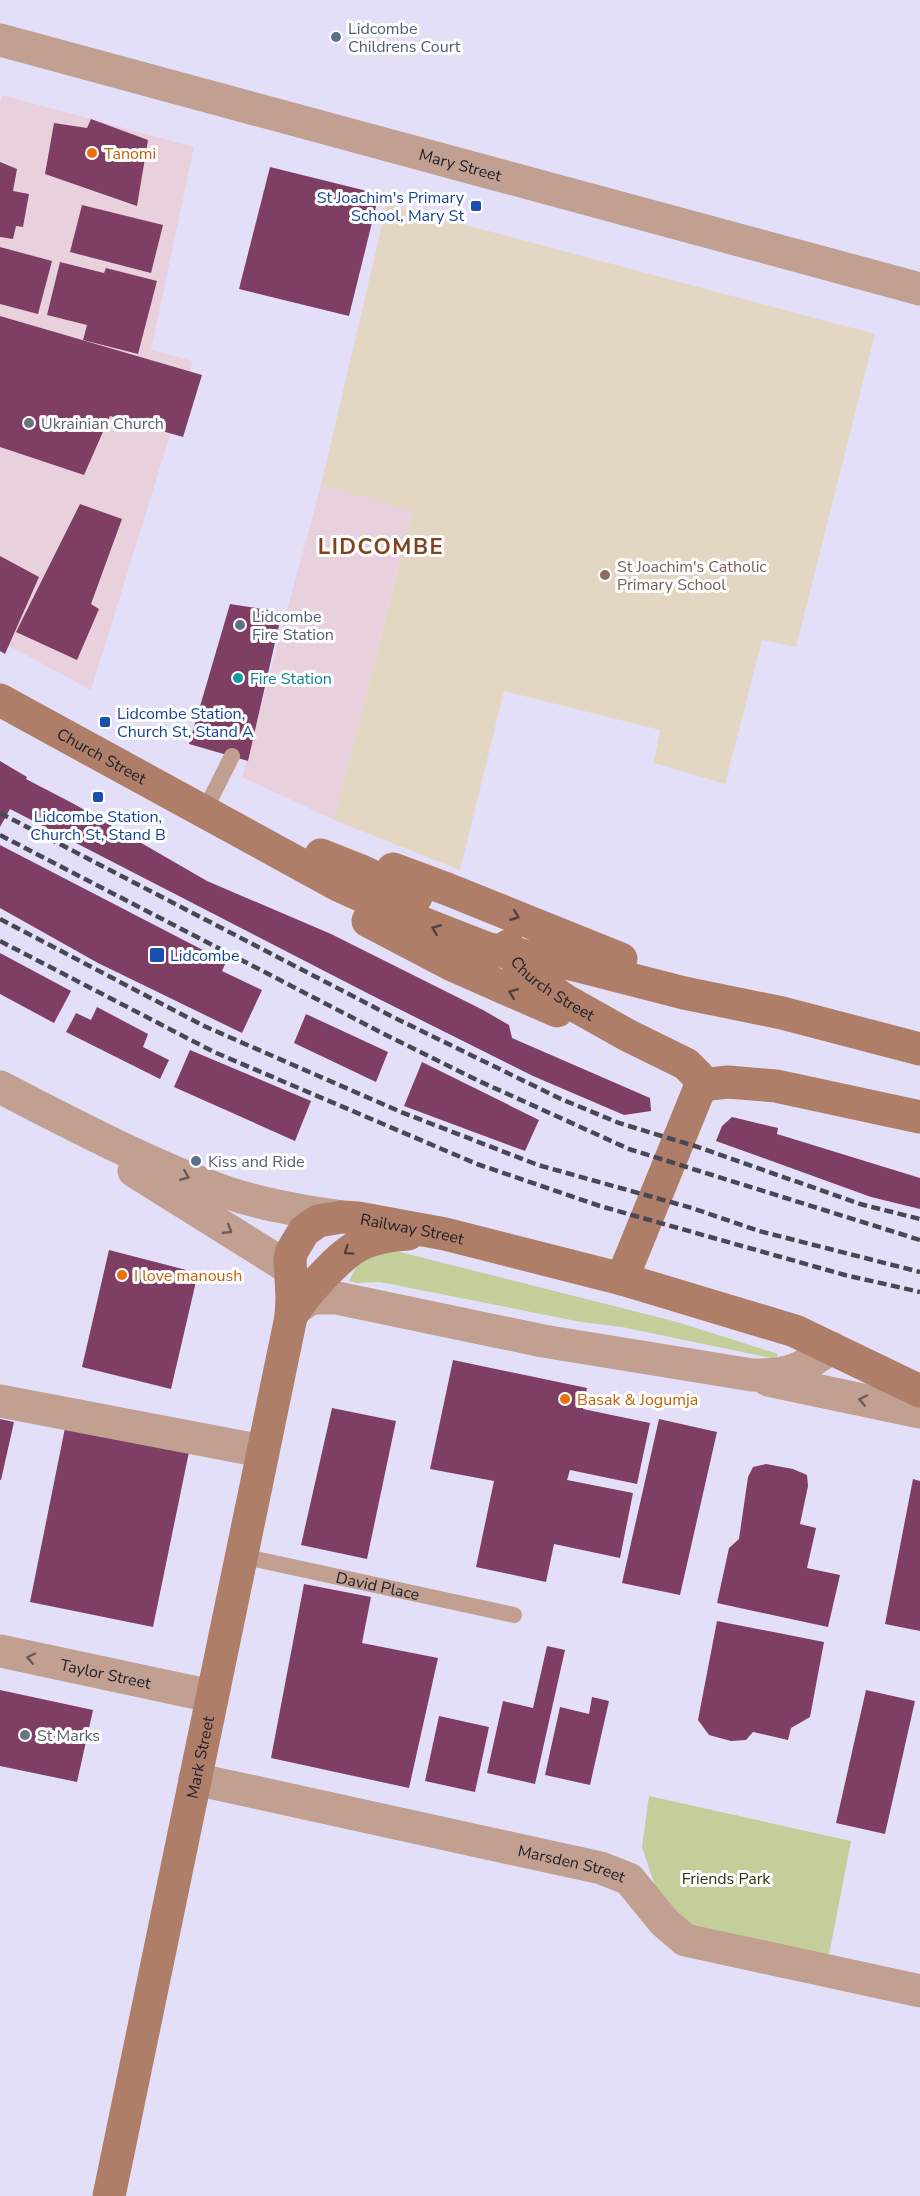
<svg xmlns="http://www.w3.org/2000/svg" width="920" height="2196" viewBox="0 0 920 2196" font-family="'Nunito Sans',sans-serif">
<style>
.commercial{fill:#e8d1dd}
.education{fill:#e3d7c3}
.green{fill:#c3ce9a}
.building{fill:#7f3f65}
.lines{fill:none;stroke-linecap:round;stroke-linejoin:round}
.lane{stroke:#c19f91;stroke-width:16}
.street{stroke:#c19f91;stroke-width:33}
.secondary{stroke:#ae7e68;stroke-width:33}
.rail{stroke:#4a4754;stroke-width:4.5;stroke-dasharray:9 4.5;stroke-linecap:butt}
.oneway{stroke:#544240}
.oneway2{stroke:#6a5a58}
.service-dot{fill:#5c6f8a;stroke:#fff;stroke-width:2}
.food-dot{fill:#e8710a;stroke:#fff;stroke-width:2}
.transit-dot{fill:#1a4fb4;stroke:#fff;stroke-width:2}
.worship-dot{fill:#6b7280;stroke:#fff;stroke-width:2}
.education-dot{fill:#8d6e63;stroke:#fff;stroke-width:2}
.culture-dot{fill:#0f9aa8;stroke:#fff;stroke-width:2}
.labels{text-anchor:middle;stroke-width:6;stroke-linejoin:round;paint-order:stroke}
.service-label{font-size:16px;fill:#4e5e75;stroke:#fff;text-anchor:start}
.food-label{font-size:16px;fill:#c56008;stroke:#fff;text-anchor:start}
.street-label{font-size:16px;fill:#23212a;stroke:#fff}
.transit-label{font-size:16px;fill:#164399;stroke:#fff;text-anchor:start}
.worship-label{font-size:16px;fill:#5b616d;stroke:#fff;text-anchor:start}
.education-label{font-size:16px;fill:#785e54;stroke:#fff;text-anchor:start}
.culture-label{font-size:16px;fill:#0d838f;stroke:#fff;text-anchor:start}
.park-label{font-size:16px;fill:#2e3413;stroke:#fff}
.district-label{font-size:22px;font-weight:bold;letter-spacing:1.5px;fill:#82421e;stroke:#fff}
</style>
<rect width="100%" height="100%" fill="#e3dff8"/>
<g class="commercial">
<path d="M 2,95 L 194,147 L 151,350 L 193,361 L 91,690 L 0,641 L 0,103 Z"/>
<path d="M 321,485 L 413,510 L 334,820 L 242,777 Z"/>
</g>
<path class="education" d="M 387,204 L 875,334 L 796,647 L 762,640 L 725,784 L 654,763 L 660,730 L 504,691 L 460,870 L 334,820 L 413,511 L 321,485 Z"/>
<g class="green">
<path d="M 392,1250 L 677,1322 L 778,1354 L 776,1359 L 622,1327 L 581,1322 L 380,1282 L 357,1283 L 349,1281 C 360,1257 368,1257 392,1250 Z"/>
<path d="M 649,1796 L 851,1841 L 827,1965 L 692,1935 L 660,1901 L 642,1847 Z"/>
</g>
<g class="building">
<path d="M 91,119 L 148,140 L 137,206 L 45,174 L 54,123 L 87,128 Z"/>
<path d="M 0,162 L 17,169 L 13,191 L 29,194 L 23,227 L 16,226 L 13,239 L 0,237 Z"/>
<path d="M 270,167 L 379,194 L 349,316 L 239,289 Z"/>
<path d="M 82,205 L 163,225 L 151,273 L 70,252 Z"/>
<path d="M 0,247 L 52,261 L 38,314 L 0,304 Z"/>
<path d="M 60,262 L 104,273 L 106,268 L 157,281 L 138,354 L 83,340 L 87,325 L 47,315 Z"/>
<path d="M 0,316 L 202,375 L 183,437 L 110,416 L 84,475 L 0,447 Z"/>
<path d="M 80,504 L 122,519 L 91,604 L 99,609 L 77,660 L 16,632 Z"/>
<path d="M 0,556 L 39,577 L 5,654 L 0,651 Z"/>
<path d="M 230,604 L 282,612 L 248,761 L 189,744 Z"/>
<path d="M 0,761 L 27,777 L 26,779 L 74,804 L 207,881 L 331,934 L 483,1010 L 509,1025 L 512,1038 L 650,1098 L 651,1111 L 624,1115 L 533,1076 L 371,995 L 10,809 L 0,827 Z"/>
<path d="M 0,845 L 226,962 L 222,971 L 262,990 L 242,1033 L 98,963 L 0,908 Z"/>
<path d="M 0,953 L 71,991 L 54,1023 L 0,994 Z"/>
<path d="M 97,1007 L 148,1034 L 143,1047 L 169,1060 L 160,1079 L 66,1032 L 76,1013 L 91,1020 Z"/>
<path d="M 306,1014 L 388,1052 L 376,1082 L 294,1043 Z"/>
<path d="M 190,1050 L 311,1101 L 295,1141 L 174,1087 Z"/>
<path d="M 422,1062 L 539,1120 L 525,1151 L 404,1106 Z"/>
<path d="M 732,1117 L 778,1128 L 777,1134 L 920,1178 L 920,1209 L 871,1197 L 716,1141 L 722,1126 Z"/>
<path d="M 109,1250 L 198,1273 L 171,1389 L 82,1367 Z"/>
<path d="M 453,1360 L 587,1388 L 583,1409 L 650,1423 L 637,1484 L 570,1470 L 567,1480 L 633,1493 L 620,1558 L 554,1544 L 546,1582 L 476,1567 L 494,1481 L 430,1469 Z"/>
<path d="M 332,1408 L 396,1421 L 367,1559 L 301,1545 Z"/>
<path d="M 0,1419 L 14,1422 L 1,1480 L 0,1480 Z"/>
<path d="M 659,1419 L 717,1432 L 680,1595 L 622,1583 Z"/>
<path d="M 66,1423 L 190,1447 L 153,1627 L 30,1602 Z"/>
<path d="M 766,1464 L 793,1469 L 807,1475 L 808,1486 L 800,1524 L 816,1528 L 807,1568 L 840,1575 L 828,1627 L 717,1603 L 729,1548 L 739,1539 L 748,1477 L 753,1467 Z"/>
<path d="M 913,1479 L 920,1481 L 920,1631 L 885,1624 Z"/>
<path d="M 304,1584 L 371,1597 L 362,1643 L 438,1658 L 409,1788 L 271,1758 Z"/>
<path d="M 717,1621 L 824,1642 L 810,1717 L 791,1728 L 788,1740 L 753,1732 L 746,1740 L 731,1741 L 709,1735 L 698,1720 Z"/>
<path d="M 547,1646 L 565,1650 L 535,1784 L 487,1773 L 503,1701 L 533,1708 Z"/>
<path d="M 0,1690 L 93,1710 L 77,1782 L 0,1766 Z"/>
<path d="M 866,1690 L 915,1701 L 885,1834 L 836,1823 Z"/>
<path d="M 592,1697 L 609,1701 L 590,1785 L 545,1775 L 560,1707 L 589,1714 Z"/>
<path d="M 439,1716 L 489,1727 L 475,1792 L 425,1781 Z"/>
</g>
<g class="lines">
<g class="lane">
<path d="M 204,812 L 232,756"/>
<path id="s1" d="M 241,1556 L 514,1615"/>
</g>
<g class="street">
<path id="s2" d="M 0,40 L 920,289"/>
<path d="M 0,1087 C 74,1125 147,1164 225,1192 C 263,1205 302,1211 342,1217"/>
<path d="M 134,1171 L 289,1268"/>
<path d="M 294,1310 L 311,1298 L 337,1298 L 543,1341 L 752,1375 C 790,1376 801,1369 831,1348"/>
<path d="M 768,1380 L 920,1412"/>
<path d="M 0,1401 L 262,1451"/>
<path id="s3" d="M 0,1651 L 211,1696"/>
<path id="s4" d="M 195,1779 L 601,1868 L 629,1879 L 664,1922 L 685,1940 L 920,1991"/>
</g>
<g class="secondary">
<path id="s5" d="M 0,700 L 340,886 L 425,924 L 489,949 L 575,965 L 684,993 L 782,1013 L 920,1049"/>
<path d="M 321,855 L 359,870 L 416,897"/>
<path d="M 393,869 L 447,889 L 621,959"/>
<path d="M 368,921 L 452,965 L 557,1011"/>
<path id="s6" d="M 508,946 L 521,967 L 538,982 L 565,1000 L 627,1035 L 686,1064 L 698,1076 L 701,1085"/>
<path d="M 701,1085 L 728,1082 L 776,1086 L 920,1117"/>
<path d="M 622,1279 L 701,1085"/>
<path d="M 291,1317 C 298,1303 308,1292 319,1280 C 349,1248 362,1237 408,1234"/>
<path id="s7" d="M 109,2196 L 291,1317 L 292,1298 L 290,1259 L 292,1251 L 304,1231 L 318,1221 L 342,1217 L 358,1218 L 445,1234 L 622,1279 L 795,1331 L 920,1391"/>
</g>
<g class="rail">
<path d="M 0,813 L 395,1018 L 561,1099 L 619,1123 L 698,1147 L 860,1204 L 920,1219"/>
<path d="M 0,835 L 388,1036 L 479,1081 L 629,1149 L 920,1240"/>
<path d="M 0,919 L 204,1026 L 401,1112 L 538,1165 L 692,1208 L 759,1231 L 920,1272"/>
<path d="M 0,941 L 214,1052 L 477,1164 L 600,1206 L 845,1275 L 920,1292"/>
</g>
</g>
<defs><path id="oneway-chevron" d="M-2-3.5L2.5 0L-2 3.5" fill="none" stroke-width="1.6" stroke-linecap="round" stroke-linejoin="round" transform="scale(1.5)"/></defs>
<g class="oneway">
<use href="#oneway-chevron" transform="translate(515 916) rotate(22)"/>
<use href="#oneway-chevron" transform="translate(436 929) rotate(-158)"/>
<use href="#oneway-chevron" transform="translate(513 993) rotate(-158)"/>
<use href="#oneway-chevron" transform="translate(348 1251) rotate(145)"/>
</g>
<g class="oneway2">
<use href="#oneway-chevron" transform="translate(185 1176) rotate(22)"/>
<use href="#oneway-chevron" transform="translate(228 1230) rotate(32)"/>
<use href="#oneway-chevron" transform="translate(863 1400) rotate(-168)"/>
<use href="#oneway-chevron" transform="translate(31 1658) rotate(-168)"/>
</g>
<g class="service-dot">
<circle cx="336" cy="37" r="6"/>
<circle cx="240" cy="625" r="6"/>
<circle cx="196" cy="1161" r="6"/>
</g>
<g class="food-dot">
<circle cx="92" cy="153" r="6"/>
<circle cx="122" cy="1275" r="6"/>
<circle cx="565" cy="1399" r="6"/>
</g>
<g class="transit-dot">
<rect x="470" y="200" width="12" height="12" rx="3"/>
<rect x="99" y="716" width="12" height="12" rx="3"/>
<rect x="92" y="791" width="12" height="12" rx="3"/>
<rect x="149" y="947" width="16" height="16" rx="3"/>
</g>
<g class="worship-dot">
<circle cx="29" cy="423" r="6"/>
<circle cx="25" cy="1735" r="6"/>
</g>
<circle class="education-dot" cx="605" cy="575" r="6"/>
<circle class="culture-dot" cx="238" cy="678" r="6"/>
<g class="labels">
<g class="service-label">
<text x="348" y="34">Lidcombe<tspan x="348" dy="18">Childrens Court</tspan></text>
<text x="252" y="622">Lidcombe<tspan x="252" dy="18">Fire Station</tspan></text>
<text x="208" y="1167">Kiss and Ride</text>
</g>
<g class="food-label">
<text x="104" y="159">Tanomi</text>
<text x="134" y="1281">I love manoush</text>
<text x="577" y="1405">Basak &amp; Jogumja</text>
</g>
<g class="street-label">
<text dy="6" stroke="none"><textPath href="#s2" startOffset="477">Mary Street</textPath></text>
<text dy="6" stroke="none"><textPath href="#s5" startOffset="116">Church Street</textPath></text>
<text dy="6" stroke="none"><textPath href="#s6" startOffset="63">Church Street</textPath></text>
<text dy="6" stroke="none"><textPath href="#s7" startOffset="1100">Railway Street</textPath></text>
<text dy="6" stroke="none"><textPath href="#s1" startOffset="140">David Place</textPath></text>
<text dy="6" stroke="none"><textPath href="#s3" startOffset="108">Taylor Street</textPath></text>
<text dy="6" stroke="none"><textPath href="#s7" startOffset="448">Mark Street</textPath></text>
<text dy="6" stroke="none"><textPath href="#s4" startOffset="386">Marsden Street</textPath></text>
</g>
<g class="transit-label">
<text x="464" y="203" text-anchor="end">St Joachim's Primary<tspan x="464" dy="18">School, Mary St</tspan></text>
<text x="117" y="719">Lidcombe Station,<tspan x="117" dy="18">Church St, Stand A</tspan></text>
<text x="98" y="822" text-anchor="middle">Lidcombe Station,<tspan x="98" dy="18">Church St, Stand B</tspan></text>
<text x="170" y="961">Lidcombe</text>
</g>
<g class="worship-label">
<text x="41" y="429">Ukrainian Church</text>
<text x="37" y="1741">St Marks</text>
</g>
<g class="education-label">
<text x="617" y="572">St Joachim's Catholic<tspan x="617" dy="18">Primary School</tspan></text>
</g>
<g class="culture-label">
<text x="250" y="684">Fire Station</text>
</g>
<g class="park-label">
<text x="726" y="1884">Friends Park</text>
</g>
<g class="district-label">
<text x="381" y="554">LIDCOMBE</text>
</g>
</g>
</svg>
